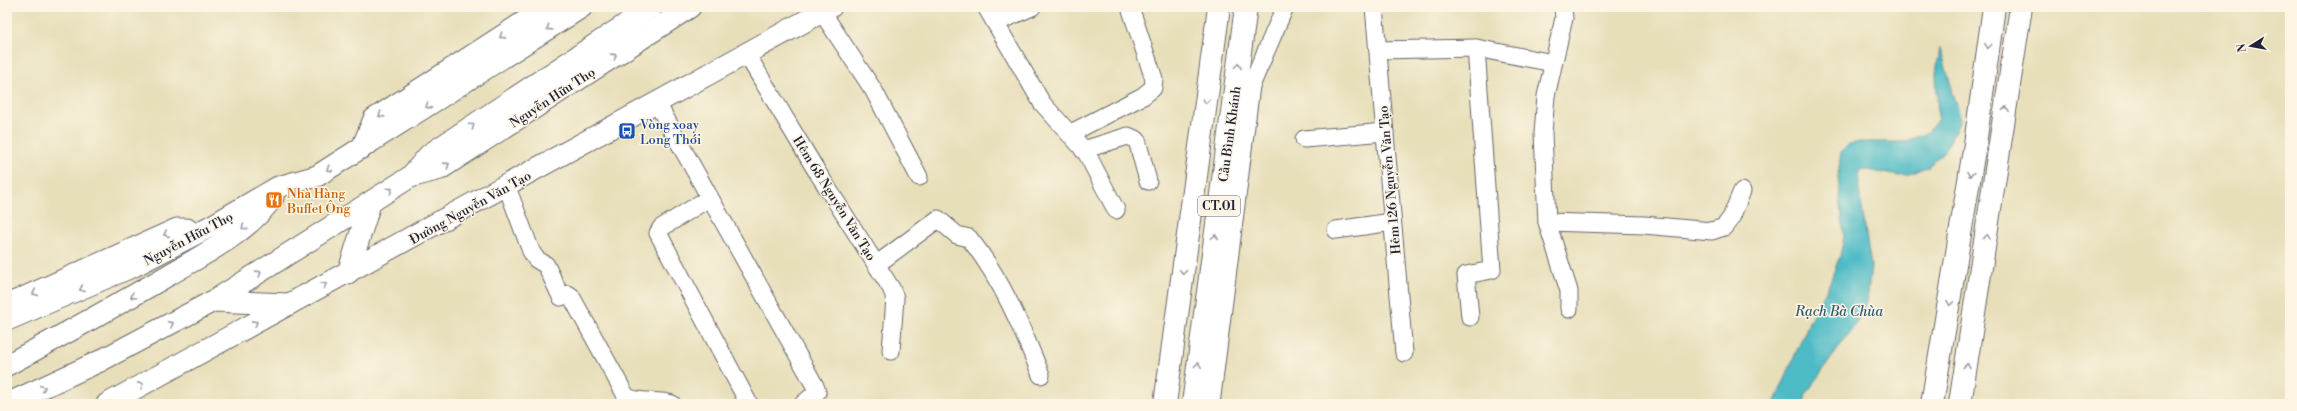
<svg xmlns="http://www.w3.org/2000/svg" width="2297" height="411" viewBox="0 0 2297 411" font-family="'Libre Bodoni',serif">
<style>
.water{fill:#4dbbc6;stroke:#386e80}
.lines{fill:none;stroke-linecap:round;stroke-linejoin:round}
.minor-casing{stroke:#676467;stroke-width:19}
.major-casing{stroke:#676467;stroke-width:23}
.highway-casing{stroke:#676467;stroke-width:24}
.minor{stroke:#fff;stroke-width:17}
.major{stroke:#fff;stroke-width:21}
.highway{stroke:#fff;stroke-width:22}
.oneway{stroke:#9c9ca7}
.labels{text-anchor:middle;stroke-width:3;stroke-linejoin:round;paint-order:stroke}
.shield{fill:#fcf5e5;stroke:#63616e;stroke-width:1}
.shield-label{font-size:12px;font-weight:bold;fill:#22223b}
.street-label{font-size:13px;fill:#22223b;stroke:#fcf5e5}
.transit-label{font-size:13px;fill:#164399;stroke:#fcf5e5;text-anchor:start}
.food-label{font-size:13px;fill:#c56008;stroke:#fcf5e5;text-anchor:start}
.water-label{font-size:14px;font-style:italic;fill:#31586c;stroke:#fcf5e5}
</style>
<rect width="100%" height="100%" fill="#fcf5e5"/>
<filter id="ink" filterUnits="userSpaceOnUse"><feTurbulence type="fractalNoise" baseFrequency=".025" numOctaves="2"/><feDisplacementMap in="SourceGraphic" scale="8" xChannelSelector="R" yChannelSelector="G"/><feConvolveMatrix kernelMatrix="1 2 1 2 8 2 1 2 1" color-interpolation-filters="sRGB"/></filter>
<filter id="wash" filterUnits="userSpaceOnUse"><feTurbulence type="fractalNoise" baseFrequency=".012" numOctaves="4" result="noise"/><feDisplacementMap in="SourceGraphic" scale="16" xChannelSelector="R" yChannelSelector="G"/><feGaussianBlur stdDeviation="0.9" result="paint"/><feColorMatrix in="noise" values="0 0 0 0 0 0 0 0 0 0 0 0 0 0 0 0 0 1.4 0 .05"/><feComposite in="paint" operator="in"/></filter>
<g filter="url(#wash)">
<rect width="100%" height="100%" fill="#e7dfba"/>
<path class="water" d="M 1940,48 L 1961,119 L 1946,149 L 1929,166 L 1908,175 L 1898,176 L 1863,169 L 1859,173 L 1859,190 L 1871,266 L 1867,301 L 1857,322 L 1806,394 L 1804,404 L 1774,404 L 1810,320 L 1828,287 L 1840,256 L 1844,237 L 1838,176 L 1841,152 L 1849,144 L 1859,142 L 1903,142 L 1928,132 L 1938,119 L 1936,73 Z"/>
</g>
<g filter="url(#ink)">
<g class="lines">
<g class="minor-casing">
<g id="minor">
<path d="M 986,7 L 1042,103 L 1086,152 L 1116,210"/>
<path d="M 1374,7 L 1404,353"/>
<path d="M 1563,7 L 1564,18 L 1546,96 L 1543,133 L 1547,222 L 1569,291 L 1569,309"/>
<path d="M 822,12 L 874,91 L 919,177"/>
<path d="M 995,23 L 1032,7"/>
<path d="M 1378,50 L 1476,48 L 1553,63"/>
<path d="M 746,53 L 816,170 L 891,288 L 895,298 L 891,351"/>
<path d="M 657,103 L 815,386 L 817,392 L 803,404"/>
<path d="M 1069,134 L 1143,96 L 1153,88 L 1154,79 L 1130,7"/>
<path d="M 1304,139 L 1385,132"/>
<path d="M 1083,150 L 1128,136 L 1137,140 L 1148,181"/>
<path d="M 507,187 L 531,251 L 536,259 L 546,265 L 561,297 L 568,294 L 571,296 L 626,396 C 636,404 657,399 672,404"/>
<path d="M 709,198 L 661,228 L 658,233 L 749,404"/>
<path d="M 1547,222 L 1644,225 L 1712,231 L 1724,227 L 1731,218 L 1742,191"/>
<path d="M 1336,230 L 1392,222"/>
<path d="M 876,265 L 938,219 L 957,235 L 969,238 C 1002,279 1021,326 1041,375"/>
<path d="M 1470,317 L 1466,275 L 1492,270 L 1476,48"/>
<path d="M 1211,404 L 1251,86 L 1285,7"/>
</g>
</g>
<g class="major-casing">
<g id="major">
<path d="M 362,148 L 374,119 L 547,7"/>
<path d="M 410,177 L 440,169 L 690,7"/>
<path d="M 348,273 L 370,204"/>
<path d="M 214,301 L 289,304"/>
<path d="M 7,305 L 177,229 L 187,229"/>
<path d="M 7,320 L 134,266 L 213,225 L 278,187 L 317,176 L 582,7"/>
<path d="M 7,365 C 61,336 114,307 167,276 C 204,254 248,233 273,197"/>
<path d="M 7,404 L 100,361 L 217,299 L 410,177 L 430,154 L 652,7"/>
<path d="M 107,404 L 831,7"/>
</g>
</g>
<g class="highway-casing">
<g id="highway">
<path d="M 1165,404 L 1219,7"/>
<path d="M 1193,404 L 1246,7"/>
<path d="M 1932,404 L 1975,144 L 1994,7"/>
<path d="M 1960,404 L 2021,7"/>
</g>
</g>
<use href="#minor" class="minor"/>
<use href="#major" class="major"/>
<use href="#highway" class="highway"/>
</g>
<defs><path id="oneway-chevron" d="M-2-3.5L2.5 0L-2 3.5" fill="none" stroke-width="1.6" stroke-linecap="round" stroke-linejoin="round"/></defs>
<g class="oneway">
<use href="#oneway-chevron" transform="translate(549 28) rotate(147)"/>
<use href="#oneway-chevron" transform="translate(502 36) rotate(147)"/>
<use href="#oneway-chevron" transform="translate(1988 46) rotate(98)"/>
<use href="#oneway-chevron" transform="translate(614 56) rotate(-33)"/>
<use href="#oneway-chevron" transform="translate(1238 66) rotate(-82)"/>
<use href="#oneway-chevron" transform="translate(1206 101) rotate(98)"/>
<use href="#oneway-chevron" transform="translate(428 106) rotate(147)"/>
<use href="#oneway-chevron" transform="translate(2006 109) rotate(-82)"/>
<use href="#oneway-chevron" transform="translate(381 115) rotate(147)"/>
<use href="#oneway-chevron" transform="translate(472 126) rotate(-34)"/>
<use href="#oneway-chevron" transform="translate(447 165) rotate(-33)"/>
<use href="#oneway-chevron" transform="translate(329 169) rotate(148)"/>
<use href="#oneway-chevron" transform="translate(1970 174) rotate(99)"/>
<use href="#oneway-chevron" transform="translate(390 190) rotate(-34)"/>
<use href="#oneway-chevron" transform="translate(244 227) rotate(143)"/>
<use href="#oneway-chevron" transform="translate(166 234) rotate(156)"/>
<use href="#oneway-chevron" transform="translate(1215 237) rotate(-82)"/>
<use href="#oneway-chevron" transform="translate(1987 237) rotate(-82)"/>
<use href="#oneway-chevron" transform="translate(1183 272) rotate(98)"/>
<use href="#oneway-chevron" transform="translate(259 273) rotate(-32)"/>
<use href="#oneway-chevron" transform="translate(324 285) rotate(-29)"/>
<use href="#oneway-chevron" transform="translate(82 289) rotate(157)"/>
<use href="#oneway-chevron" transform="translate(35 293) rotate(156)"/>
<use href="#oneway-chevron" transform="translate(133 296) rotate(149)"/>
<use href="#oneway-chevron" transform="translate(1950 303) rotate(99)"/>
<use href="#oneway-chevron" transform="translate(255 323) rotate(-29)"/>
<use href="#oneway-chevron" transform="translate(171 324) rotate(-28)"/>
<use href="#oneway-chevron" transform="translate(1198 365) rotate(-82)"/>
<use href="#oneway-chevron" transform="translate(1967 366) rotate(-80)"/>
<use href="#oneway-chevron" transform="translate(141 385) rotate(-29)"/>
<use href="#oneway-chevron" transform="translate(43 388) rotate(-25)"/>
</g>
</g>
<defs>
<g id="bus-square" transform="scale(0.9)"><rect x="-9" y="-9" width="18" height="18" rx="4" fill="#1a4fb4" stroke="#fcf5e5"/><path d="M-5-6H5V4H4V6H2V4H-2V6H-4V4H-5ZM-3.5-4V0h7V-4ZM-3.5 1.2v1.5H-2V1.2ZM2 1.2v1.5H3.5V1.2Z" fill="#fff"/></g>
<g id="restaurant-square" transform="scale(0.9)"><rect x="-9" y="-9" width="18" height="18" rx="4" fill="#e8710a" stroke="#fcf5e5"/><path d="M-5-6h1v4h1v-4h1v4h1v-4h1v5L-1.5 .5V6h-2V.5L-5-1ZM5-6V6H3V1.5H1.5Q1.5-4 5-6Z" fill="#fff"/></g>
</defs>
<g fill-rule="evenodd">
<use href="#bus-square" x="627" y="131"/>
<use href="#restaurant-square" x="274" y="200"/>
</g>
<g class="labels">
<rect class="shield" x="1198" y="196" width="42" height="20" rx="3"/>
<g class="shield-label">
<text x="1219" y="210">CT.01</text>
</g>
<g class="street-label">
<text transform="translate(552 97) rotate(-33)" y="5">Nguyễn Hữu Thọ</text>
<text transform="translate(1229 134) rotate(-82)" y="5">Cầu Bình Khánh</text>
<text transform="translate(1389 180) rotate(-95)" y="5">Hẻm 126 Nguyễn Văn Tạo</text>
<text transform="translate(835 198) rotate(58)" y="5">Hẻm 68 Nguyễn Văn Tạo</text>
<text transform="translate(470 207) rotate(-29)" y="5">Đường Nguyễn Văn Tạo</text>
<text transform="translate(188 238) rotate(-28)" y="5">Nguyễn Hữu Thọ</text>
</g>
<g class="transit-label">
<text x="640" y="129">Vòng xoay<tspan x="640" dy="15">Long Thới</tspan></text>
</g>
<g class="food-label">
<text x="287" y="198">Nhà Hàng<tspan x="287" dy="15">Buffet Ông</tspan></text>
</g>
<g class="water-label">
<text x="1839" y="316">Rạch Bà Chùa</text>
</g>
</g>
<rect width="2297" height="411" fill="none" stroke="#fcf5e5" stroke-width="24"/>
<g transform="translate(2251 46) rotate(259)" stroke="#fcf5e5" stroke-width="3" paint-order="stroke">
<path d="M0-3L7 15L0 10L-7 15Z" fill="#22223b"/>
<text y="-6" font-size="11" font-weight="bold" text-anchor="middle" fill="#22223b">N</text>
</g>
</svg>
